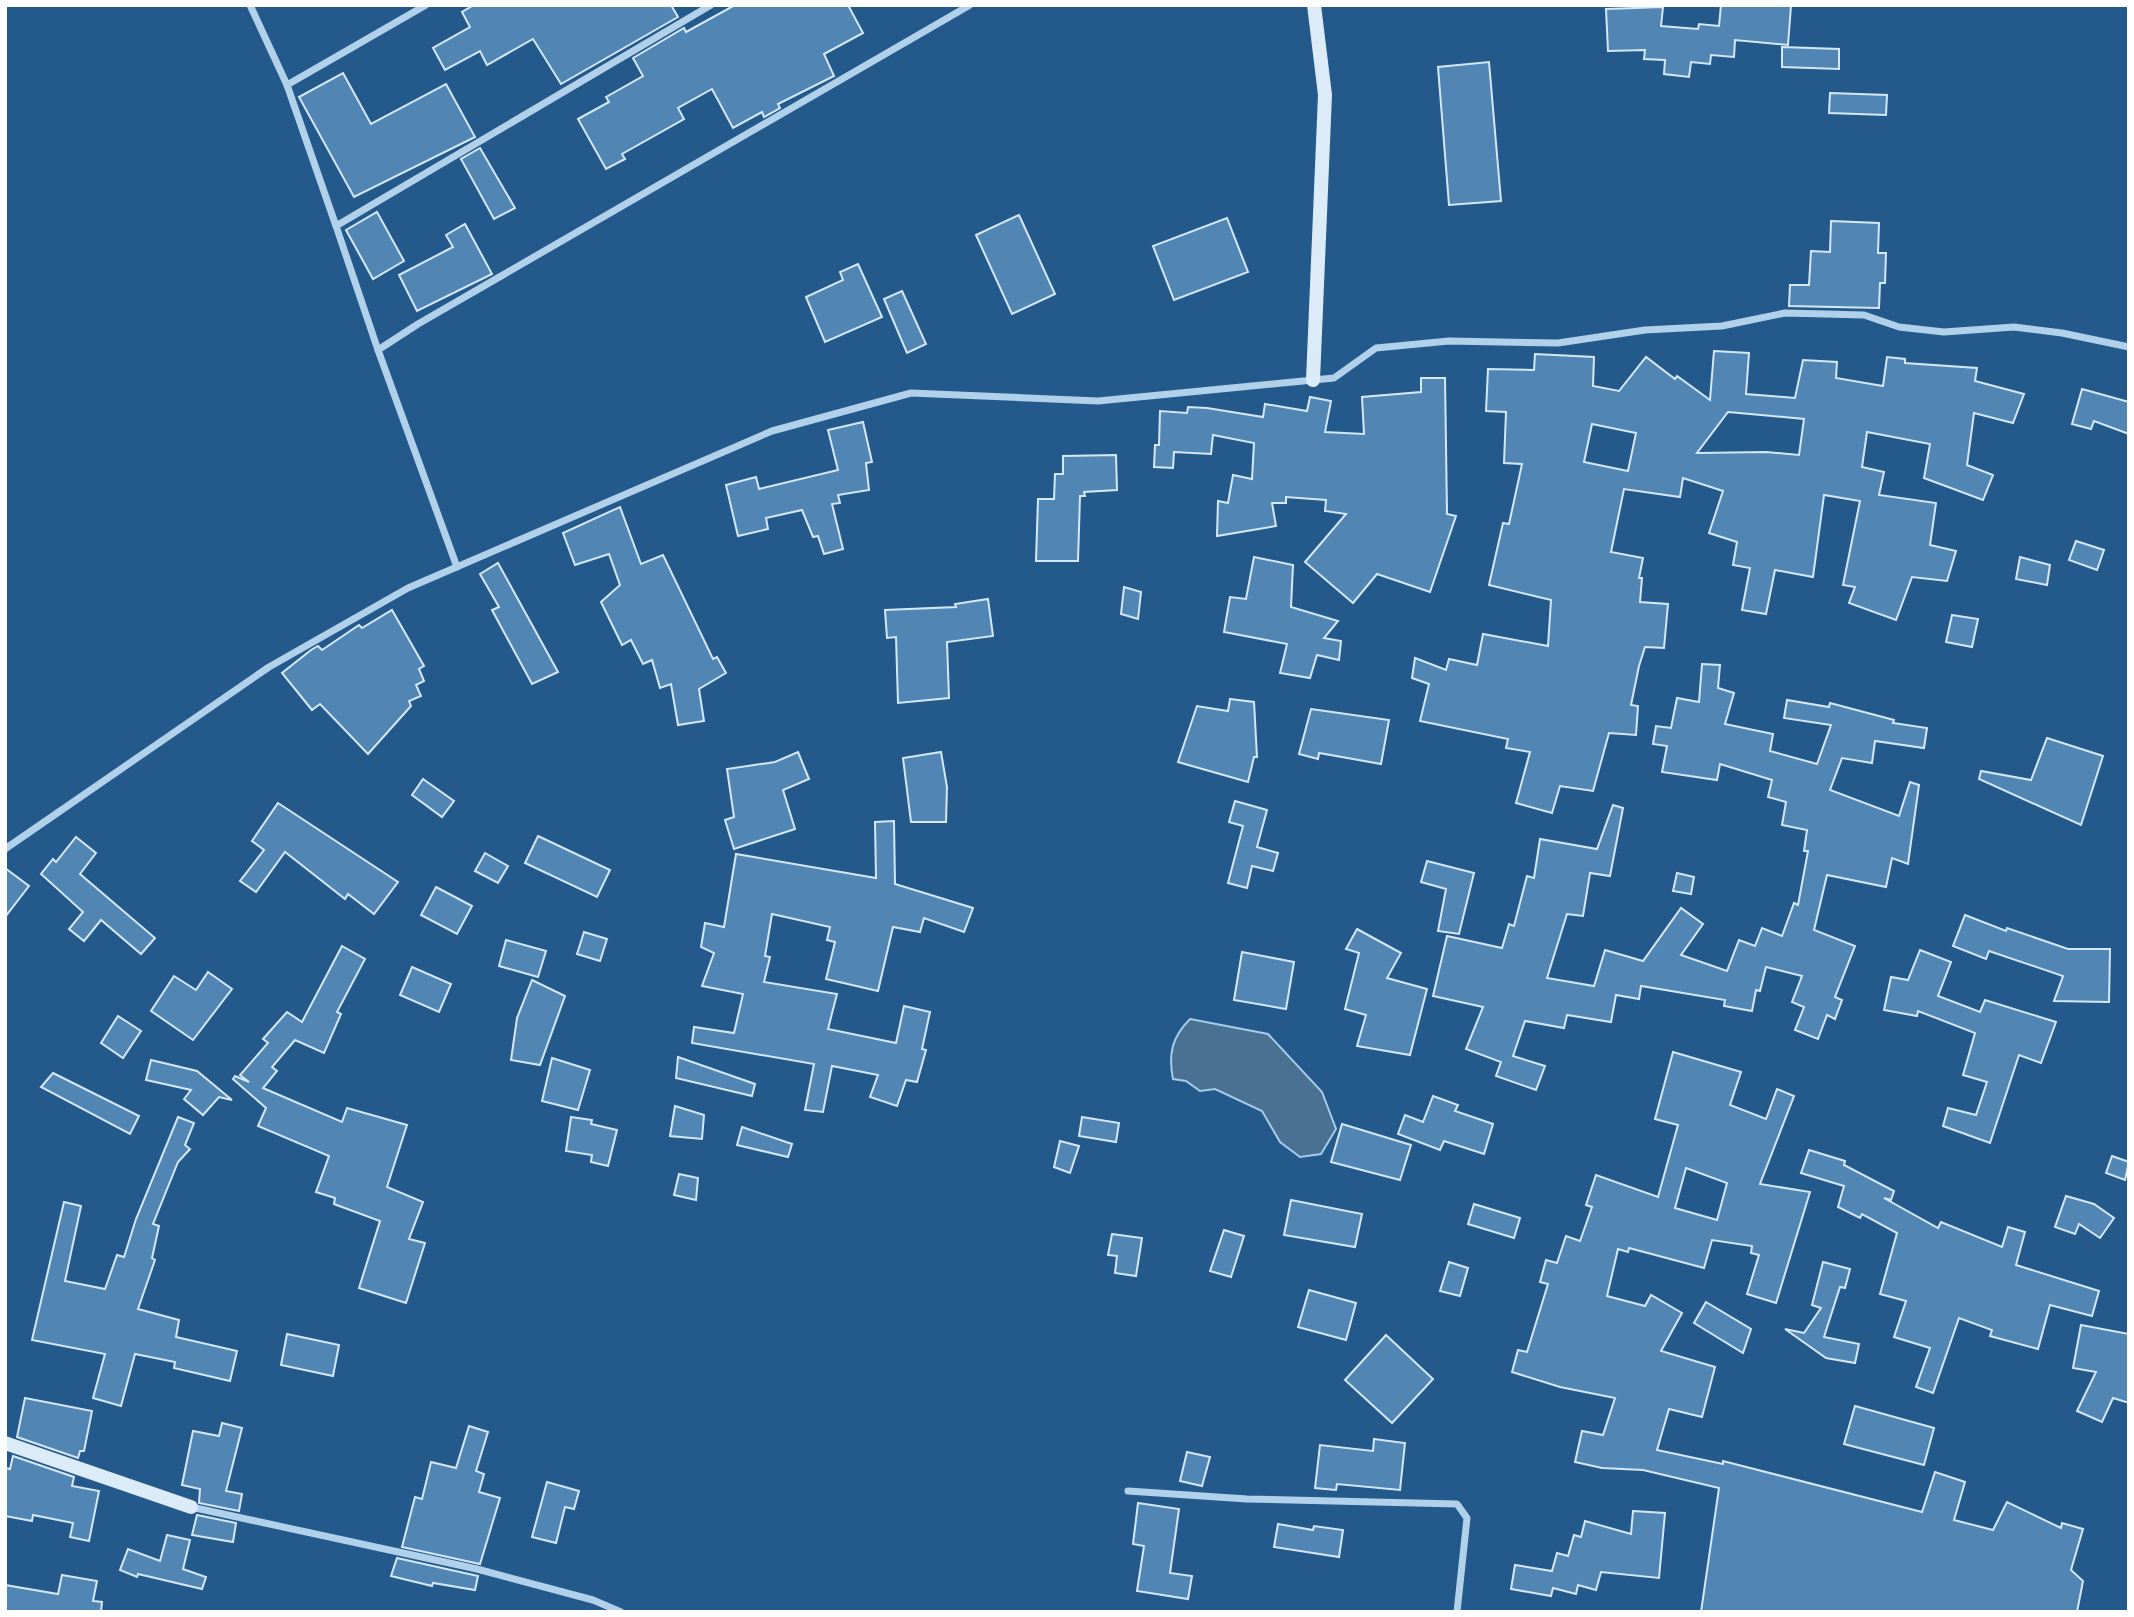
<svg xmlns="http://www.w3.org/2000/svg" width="2134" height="1617" viewBox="0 0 2134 1617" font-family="'Archivo Narrow',sans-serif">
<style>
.water{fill:#4a7092;stroke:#a5cceb;stroke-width:2}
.building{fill:#5085b4;stroke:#d5e8f8;stroke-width:2;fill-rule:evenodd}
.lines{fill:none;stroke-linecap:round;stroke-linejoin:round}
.street{stroke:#b1d0ea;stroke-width:7}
.secondary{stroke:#dcebf8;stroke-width:14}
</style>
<rect width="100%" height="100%" fill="#24598b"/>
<path class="water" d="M 1190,1019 L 1268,1034 L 1322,1092 L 1336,1129 L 1321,1154 L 1300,1157 L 1280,1142 L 1262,1111 L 1215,1089 L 1200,1091 L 1186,1081 L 1173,1079 C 1168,1054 1172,1037 1190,1019 Z"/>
<g class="building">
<path d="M 474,5 L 671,5 L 678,17 L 561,84 L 533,39 L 487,65 L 480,51 L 445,70 L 433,48 L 470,27 L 462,12 Z"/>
<path d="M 735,5 L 848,5 L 863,33 L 824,54 L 834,76 L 778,104 L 780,108 L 764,117 L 762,112 L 733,128 L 712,89 L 678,108 L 684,119 L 622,154 L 625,159 L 606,169 L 578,119 L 609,102 L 606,97 L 643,76 L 633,58 L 684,28 L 686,32 Z"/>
<path d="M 1721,5 L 1791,6 L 1788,45 L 1735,40 L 1734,57 L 1711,55 L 1710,64 L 1691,62 L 1689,77 L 1664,74 L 1665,60 L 1644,59 L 1645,50 L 1608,51 L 1606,9 L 1663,7 L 1661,26 L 1698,29 L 1699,24 L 1719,26 Z"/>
<path d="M 1782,47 L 1839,49 L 1839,69 L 1782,67 Z"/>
<path d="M 1489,62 L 1501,201 L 1449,205 L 1438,67 Z"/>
<path d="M 343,73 L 371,124 L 446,84 L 475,137 L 354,197 L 299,97 Z"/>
<path d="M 1830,93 L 1887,95 L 1886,115 L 1829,113 Z"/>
<path d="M 480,148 L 515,208 L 494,219 L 461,159 Z"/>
<path d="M 377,212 L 404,261 L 373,279 L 346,230 Z"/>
<path d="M 1019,215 L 1055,294 L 1012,314 L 976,235 Z"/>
<path d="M 1227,218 L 1248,272 L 1174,300 L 1153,246 Z"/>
<path d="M 1831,221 L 1879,223 L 1878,253 L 1886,253 L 1885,283 L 1880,283 L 1879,308 L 1789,306 L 1790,285 L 1809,285 L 1811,251 L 1830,252 Z"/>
<path d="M 465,224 L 492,274 L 417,311 L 399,275 L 453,247 L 446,235 Z"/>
<path d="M 858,264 L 882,317 L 825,342 L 806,297 L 843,280 L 840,272 Z"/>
<path d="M 902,291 L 926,344 L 907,353 L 884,299 Z"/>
<path d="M 1714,351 L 1749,353 L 1746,394 L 1795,398 L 1803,360 L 1837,362 L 1836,378 L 1883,386 L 1887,357 L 1905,359 L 1905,363 L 1977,368 L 1975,381 L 2024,394 L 2013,423 L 1974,413 L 1967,465 L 1993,475 L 1983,500 L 1924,478 L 1930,444 L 1867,432 L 1862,467 L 1884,472 L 1879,495 L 1936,503 L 1930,545 L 1956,551 L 1947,581 L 1912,577 L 1896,620 L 1849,603 L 1855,587 L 1843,585 L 1860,501 L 1824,495 L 1813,577 L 1775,570 L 1766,614 L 1742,610 L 1750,568 L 1733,565 L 1737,542 L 1709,533 L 1723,491 L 1683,478 L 1680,497 L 1624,489 L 1611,552 L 1643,558 L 1639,578 L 1642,578 L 1640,602 L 1668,604 L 1664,648 L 1645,647 L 1639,666 L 1631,705 L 1638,706 L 1636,735 L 1609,733 L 1593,791 L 1560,786 L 1552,813 L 1516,803 L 1530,752 L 1506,748 L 1508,739 L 1420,721 L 1429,684 L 1412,678 L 1415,658 L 1446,670 L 1449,659 L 1477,665 L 1483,634 L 1548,646 L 1551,600 L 1489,585 L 1503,523 L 1509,524 L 1522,464 L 1504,463 L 1506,412 L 1486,411 L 1488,369 L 1534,370 L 1535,354 L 1594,357 L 1593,386 L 1619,391 L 1646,357 L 1675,379 L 1677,376 L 1710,400 ZM 1728,412 L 1804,419 L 1799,455 L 1766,452 L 1697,453 ZM 1592,424 L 1636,433 L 1628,471 L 1584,462 Z"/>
<path d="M 1421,378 L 1445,378 L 1447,514 L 1456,516 L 1430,592 L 1377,574 L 1353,603 L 1305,562 L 1346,514 L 1325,511 L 1326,500 L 1286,497 L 1286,503 L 1272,503 L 1276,526 L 1217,536 L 1218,501 L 1228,503 L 1233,475 L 1252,479 L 1254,443 L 1213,435 L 1211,454 L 1174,452 L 1173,468 L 1154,467 L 1155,445 L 1159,445 L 1160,411 L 1187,413 L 1188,407 L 1207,408 L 1263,417 L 1265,404 L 1307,411 L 1310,397 L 1331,401 L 1325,432 L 1364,434 L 1362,397 L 1421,392 Z"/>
<path d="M 2082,389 L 2129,402 L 2129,434 L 2094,421 L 2091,429 L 2072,424 Z"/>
<path d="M 863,422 L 872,462 L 866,463 L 869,490 L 838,495 L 840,503 L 832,504 L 843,549 L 824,554 L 818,536 L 813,537 L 802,510 L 766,518 L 768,529 L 738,536 L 726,485 L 756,477 L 759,489 L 838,470 L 828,430 Z"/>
<path d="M 1116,455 L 1117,490 L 1084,492 L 1085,496 L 1080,496 L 1078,561 L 1036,561 L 1038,499 L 1054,499 L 1055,474 L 1063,474 L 1063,456 Z"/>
<path d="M 620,507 L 641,564 L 663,555 L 713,659 L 717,657 L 726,673 L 699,689 L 704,721 L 678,725 L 671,684 L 660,688 L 652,660 L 643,664 L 631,640 L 622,645 L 601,602 L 620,585 L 609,554 L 575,565 L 563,533 Z"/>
<path d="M 2076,541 L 2104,550 L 2097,570 L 2069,560 Z"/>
<path d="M 1254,557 L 1293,565 L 1291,607 L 1338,621 L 1324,638 L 1341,641 L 1339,660 L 1317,655 L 1310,678 L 1280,673 L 1287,644 L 1224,632 L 1230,597 L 1246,599 Z"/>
<path d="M 2020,557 L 2050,565 L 2047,585 L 2016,579 Z"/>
<path d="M 498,563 L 558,672 L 532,684 L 492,610 L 499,607 L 480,574 Z"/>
<path d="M 1124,587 L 1141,592 L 1138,619 L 1121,614 Z"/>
<path d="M 988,599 L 993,636 L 947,642 L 949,698 L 898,703 L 896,637 L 887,638 L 885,610 L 956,607 L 955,604 Z"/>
<path d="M 392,610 L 424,666 L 419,669 L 424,681 L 416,685 L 421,696 L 409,701 L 411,706 L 368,754 L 320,704 L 312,710 L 282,673 L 311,650 L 318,646 L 322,650 L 359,625 L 362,628 Z"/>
<path d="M 1952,615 L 1978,619 L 1972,647 L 1946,642 Z"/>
<path d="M 1702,664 L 1720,665 L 1718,688 L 1734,693 L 1725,724 L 1773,734 L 1770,751 L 1817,764 L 1831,725 L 1784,718 L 1787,700 L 1829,707 L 1830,703 L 1894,720 L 1893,723 L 1927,728 L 1924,748 L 1875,741 L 1872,763 L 1842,758 L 1830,790 L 1899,816 L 1910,782 L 1919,785 L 1908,864 L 1892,858 L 1886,887 L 1827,875 L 1814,930 L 1855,946 L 1835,997 L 1842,1000 L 1835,1019 L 1827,1015 L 1818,1039 L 1795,1030 L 1804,1007 L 1792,1002 L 1802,976 L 1766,967 L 1760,991 L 1756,990 L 1752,1011 L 1724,1006 L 1725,1000 L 1641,986 L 1639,999 L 1616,995 L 1611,1022 L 1567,1015 L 1564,1028 L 1525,1021 L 1513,1056 L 1545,1066 L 1536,1090 L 1496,1076 L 1501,1062 L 1466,1049 L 1483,1007 L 1433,996 L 1447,936 L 1502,948 L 1509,924 L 1514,926 L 1527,876 L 1534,878 L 1540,839 L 1597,849 L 1613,805 L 1623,808 L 1610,876 L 1590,873 L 1583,916 L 1567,914 L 1547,978 L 1594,986 L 1605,950 L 1643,961 L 1681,908 L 1703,924 L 1681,955 L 1727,971 L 1739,940 L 1755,946 L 1762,928 L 1782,936 L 1794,903 L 1798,905 L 1808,851 L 1804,851 L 1807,830 L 1782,825 L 1786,802 L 1768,797 L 1772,780 L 1720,764 L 1717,780 L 1662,772 L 1667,746 L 1653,744 L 1656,726 L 1671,728 L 1677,698 L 1699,702 Z"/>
<path d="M 1230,699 L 1254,702 L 1257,757 L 1254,757 L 1248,782 L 1178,762 L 1197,706 L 1228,711 Z"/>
<path d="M 1311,709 L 1389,720 L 1381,764 L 1319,753 L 1318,759 L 1299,754 Z"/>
<path d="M 2047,738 L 2103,756 L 2081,825 L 1979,779 L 1981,771 L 2031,780 Z"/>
<path d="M 798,752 L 809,779 L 783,790 L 795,829 L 734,849 L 725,820 L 734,817 L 727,769 L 775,762 Z"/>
<path d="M 941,752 L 947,787 L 946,822 L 911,822 L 903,758 Z"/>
<path d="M 423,779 L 454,801 L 442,817 L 412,795 Z"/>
<path d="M 1235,801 L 1267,810 L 1257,847 L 1278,853 L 1273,871 L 1252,866 L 1247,888 L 1228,883 L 1243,826 L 1229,822 Z"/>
<path d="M 278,803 L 398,882 L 374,914 L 348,894 L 345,899 L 285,852 L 256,892 L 240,881 L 264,850 L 252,841 Z"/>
<path d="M 894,821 L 895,884 L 973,908 L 964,932 L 924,918 L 920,932 L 893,927 L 878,991 L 826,979 L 835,942 L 827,940 L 830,927 L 772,914 L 765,956 L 770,957 L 764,982 L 837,994 L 828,1029 L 896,1043 L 904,1006 L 930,1012 L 922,1049 L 926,1050 L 917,1082 L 906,1080 L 897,1106 L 870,1097 L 878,1075 L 832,1066 L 823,1112 L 805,1110 L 814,1064 L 692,1043 L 694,1027 L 734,1033 L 743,994 L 702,986 L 714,953 L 701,947 L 705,923 L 724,927 L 736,854 L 876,878 L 875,822 Z"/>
<path d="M 538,836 L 610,870 L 597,897 L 525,863 Z"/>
<path d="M 76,837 L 96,853 L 80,874 L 155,938 L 141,954 L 101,920 L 84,941 L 69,929 L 83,912 L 41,874 L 53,859 L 56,862 Z"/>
<path d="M 485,853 L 508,866 L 498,883 L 475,871 Z"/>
<path d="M 1427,861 L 1474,873 L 1459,934 L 1438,931 L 1446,889 L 1421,882 Z"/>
<path d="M 5,868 L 29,886 L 5,917 Z"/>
<path d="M 1677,873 L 1694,877 L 1691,894 L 1673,891 Z"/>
<path d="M 436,887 L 472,906 L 457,934 L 421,915 Z"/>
<path d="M 1965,915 L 2006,931 L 2007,928 L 2068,949 L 2110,949 L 2109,1002 L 2054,1001 L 2063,976 L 1989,951 L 1986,959 L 1953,946 Z"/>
<path d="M 1357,929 L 1401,953 L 1387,978 L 1427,989 L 1410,1055 L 1357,1046 L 1366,1015 L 1345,1009 L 1359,953 L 1346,949 Z"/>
<path d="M 584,932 L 607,939 L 600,961 L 577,954 Z"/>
<path d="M 506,940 L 546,951 L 538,977 L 499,966 Z"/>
<path d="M 342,946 L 365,959 L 337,1012 L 341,1014 L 324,1053 L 295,1040 L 272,1067 L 277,1071 L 263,1088 L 342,1122 L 347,1108 L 407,1125 L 387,1187 L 423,1202 L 409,1239 L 425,1243 L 406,1303 L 359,1288 L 380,1221 L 334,1204 L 335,1198 L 316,1192 L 329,1156 L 258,1126 L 266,1108 L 233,1079 L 235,1076 L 249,1082 L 240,1075 L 268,1043 L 263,1039 L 287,1012 L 302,1022 Z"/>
<path d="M 1920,950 L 1951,962 L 1938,996 L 1980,1012 L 1985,1000 L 2056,1022 L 2041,1063 L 2019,1055 L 1990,1143 L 1943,1126 L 1948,1108 L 1976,1115 L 1987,1082 L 1963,1075 L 1975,1033 L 1918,1011 L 1917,1016 L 1884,1010 L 1891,977 L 1908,980 Z"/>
<path d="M 1242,952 L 1294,962 L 1286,1009 L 1234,1000 Z"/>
<path d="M 412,967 L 451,984 L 439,1012 L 400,995 Z"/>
<path d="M 208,972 L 232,989 L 193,1040 L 151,1011 L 174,976 L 196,990 Z"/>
<path d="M 532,980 L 565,996 L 540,1065 L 511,1060 L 517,1018 Z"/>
<path d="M 118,1016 L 141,1031 L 123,1058 L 101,1043 Z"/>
<path d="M 1673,1052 L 1741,1072 L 1730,1105 L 1766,1119 L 1777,1089 L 1794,1096 L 1760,1184 L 1810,1192 L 1776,1303 L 1747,1294 L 1759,1255 L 1751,1253 L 1752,1246 L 1712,1240 L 1704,1268 L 1629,1248 L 1628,1252 L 1618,1249 L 1607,1296 L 1645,1306 L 1651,1295 L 1682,1313 L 1661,1351 L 1715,1367 L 1702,1417 L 1669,1409 L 1657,1450 L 1723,1464 L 1723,1461 L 1922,1512 L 1935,1472 L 1965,1482 L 1954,1520 L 1993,1530 L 2007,1502 L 2061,1528 L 2062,1523 L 2083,1529 L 2071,1570 L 2083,1581 L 2077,1612 L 1701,1612 L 1719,1488 L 1643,1470 L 1602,1468 L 1575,1462 L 1582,1431 L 1603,1435 L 1615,1398 L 1560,1387 L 1512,1372 L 1518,1350 L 1527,1352 L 1548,1284 L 1540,1282 L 1546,1260 L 1557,1263 L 1566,1236 L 1580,1241 L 1592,1207 L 1586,1205 L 1596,1175 L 1658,1197 L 1678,1125 L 1655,1119 ZM 1686,1168 L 1727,1183 L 1717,1220 L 1675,1208 Z"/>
<path d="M 678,1057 L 755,1084 L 752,1096 L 676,1078 Z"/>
<path d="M 552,1058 L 590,1070 L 578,1110 L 542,1101 Z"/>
<path d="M 151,1060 L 197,1071 L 232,1100 L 219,1097 L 203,1115 L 184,1099 L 191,1090 L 146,1080 Z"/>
<path d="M 53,1073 L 139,1116 L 130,1134 L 41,1087 Z"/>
<path d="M 1433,1096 L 1458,1105 L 1455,1111 L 1493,1124 L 1484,1154 L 1444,1141 L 1440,1150 L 1398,1134 L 1405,1115 L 1423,1122 Z"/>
<path d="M 675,1106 L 704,1115 L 702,1139 L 670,1136 Z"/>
<path d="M 178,1117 L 194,1123 L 185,1145 L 190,1149 L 178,1162 L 153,1224 L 159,1226 L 152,1258 L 155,1260 L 138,1309 L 179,1320 L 176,1337 L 237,1351 L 230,1381 L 174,1368 L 175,1362 L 135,1354 L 121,1406 L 93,1398 L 105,1354 L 32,1340 L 64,1202 L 81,1206 L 65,1281 L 105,1289 L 117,1255 L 124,1257 L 136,1219 Z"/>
<path d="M 571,1117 L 592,1120 L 591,1124 L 617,1130 L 608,1166 L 591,1162 L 592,1155 L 566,1151 Z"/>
<path d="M 1082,1117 L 1119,1123 L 1116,1142 L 1079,1136 Z"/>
<path d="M 1342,1124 L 1411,1145 L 1400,1180 L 1331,1162 Z"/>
<path d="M 742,1127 L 792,1144 L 788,1157 L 737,1145 Z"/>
<path d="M 1060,1141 L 1079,1146 L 1070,1173 L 1054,1167 Z"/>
<path d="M 1809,1150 L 1845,1161 L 1844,1165 L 1894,1191 L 1891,1200 L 1884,1198 L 1938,1228 L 1941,1222 L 2002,1247 L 2008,1227 L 2025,1232 L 2016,1265 L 2099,1291 L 2092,1316 L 2050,1305 L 2038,1349 L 1990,1336 L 1992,1330 L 1959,1318 L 1933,1393 L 1916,1387 L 1930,1348 L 1894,1337 L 1906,1301 L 1880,1294 L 1897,1233 L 1862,1214 L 1860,1218 L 1838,1207 L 1844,1186 L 1801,1173 Z"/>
<path d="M 2112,1156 L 2129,1162 L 2125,1180 L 2106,1173 Z"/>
<path d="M 679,1174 L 698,1178 L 696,1200 L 674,1195 Z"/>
<path d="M 2066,1196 L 2094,1204 L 2114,1218 L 2100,1238 L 2079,1224 L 2075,1234 L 2055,1227 Z"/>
<path d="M 1291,1200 L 1362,1214 L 1355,1247 L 1284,1235 Z"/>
<path d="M 1474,1204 L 1520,1218 L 1514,1238 L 1468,1224 Z"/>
<path d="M 1224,1230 L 1244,1236 L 1231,1277 L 1210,1271 Z"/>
<path d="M 1112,1234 L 1142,1238 L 1136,1276 L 1115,1273 L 1117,1256 L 1108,1255 Z"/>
<path d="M 1449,1262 L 1468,1268 L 1460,1296 L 1440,1291 Z"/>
<path d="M 1823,1262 L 1850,1269 L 1845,1288 L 1840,1287 L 1824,1337 L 1859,1344 L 1855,1363 L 1826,1358 L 1785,1329 L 1804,1333 L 1821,1308 L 1812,1305 Z"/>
<path d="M 1309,1290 L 1356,1303 L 1346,1340 L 1298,1327 Z"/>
<path d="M 1706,1302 L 1751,1329 L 1743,1353 L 1694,1323 Z"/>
<path d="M 2081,1325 L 2129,1334 L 2129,1403 L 2113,1398 L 2102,1422 L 2077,1411 L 2096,1372 L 2073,1368 Z"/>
<path d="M 287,1334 L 339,1345 L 333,1376 L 281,1365 Z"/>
<path d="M 1386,1335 L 1433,1379 L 1392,1423 L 1345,1380 Z"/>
<path d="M 25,1398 L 92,1411 L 84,1451 L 80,1451 L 78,1458 L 17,1437 Z"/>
<path d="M 1855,1406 L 1934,1428 L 1924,1465 L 1844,1444 Z"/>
<path d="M 222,1423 L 242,1428 L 226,1491 L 242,1494 L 239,1511 L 199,1503 L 200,1489 L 182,1485 L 193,1431 L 219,1436 Z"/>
<path d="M 469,1426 L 488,1432 L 476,1471 L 484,1474 L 479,1492 L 500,1498 L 480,1564 L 402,1547 L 415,1497 L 422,1499 L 431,1462 L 456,1468 Z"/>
<path d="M 1374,1439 L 1405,1443 L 1400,1490 L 1337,1484 L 1336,1490 L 1315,1488 L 1320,1445 L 1373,1451 Z"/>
<path d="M 1187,1452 L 1210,1457 L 1202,1486 L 1180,1481 Z"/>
<path d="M 13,1456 L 74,1477 L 72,1486 L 99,1491 L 89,1541 L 70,1537 L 73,1523 L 33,1515 L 32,1521 L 5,1516 L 5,1468 L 10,1469 Z"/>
<path d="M 547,1482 L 579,1491 L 574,1509 L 565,1507 L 556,1543 L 532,1537 Z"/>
<path d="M 1138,1503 L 1179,1509 L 1170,1573 L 1192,1576 L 1188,1599 L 1137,1591 L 1144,1546 L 1133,1544 Z"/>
<path d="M 1633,1511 L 1665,1513 L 1659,1578 L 1601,1572 L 1596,1590 L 1578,1585 L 1576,1594 L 1553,1588 L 1551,1596 L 1511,1589 L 1515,1565 L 1552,1571 L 1557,1553 L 1568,1556 L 1574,1535 L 1581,1537 L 1585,1521 L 1631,1534 Z"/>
<path d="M 197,1515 L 236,1523 L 233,1542 L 192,1535 Z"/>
<path d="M 1278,1524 L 1313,1530 L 1314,1526 L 1343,1530 L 1339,1557 L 1274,1547 Z"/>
<path d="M 167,1535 L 190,1540 L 183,1569 L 206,1577 L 202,1589 L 138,1574 L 137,1577 L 120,1570 L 128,1549 L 160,1561 Z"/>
<path d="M 397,1558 L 478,1576 L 475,1590 L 433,1583 L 432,1586 L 391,1576 Z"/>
<path d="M 62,1575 L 97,1581 L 93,1601 L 102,1602 L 101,1612 L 5,1612 L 5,1585 L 58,1594 Z"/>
</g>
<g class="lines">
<g class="street">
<path d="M 250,5 L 287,85 L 426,5"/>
<path d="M 287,85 L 336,226"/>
<path d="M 378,350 L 336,226 L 711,5"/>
<path d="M 457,567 L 378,350 L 418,324 L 970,5"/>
<path d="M 5,849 L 269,667 L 408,588 L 772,431 L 911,393 L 1098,401 L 1334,378 L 1376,348 L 1449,341 L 1558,343 L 1645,330 L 1722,326 L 1785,313 L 1864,315 L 1899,327 L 1944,332 L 2014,327 L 2062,333 L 2129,347"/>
<path d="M 1128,1491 L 1247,1499 L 1457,1504 L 1467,1518 L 1457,1612"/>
<path d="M 191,1507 L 477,1569 L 593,1600 L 621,1612"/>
</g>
<g class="secondary">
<path d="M 1313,380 L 1325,95 L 1314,5"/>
<path d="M 5,1443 L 191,1507"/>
</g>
</g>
<rect width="2134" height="1617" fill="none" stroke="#ffffff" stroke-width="14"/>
</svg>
